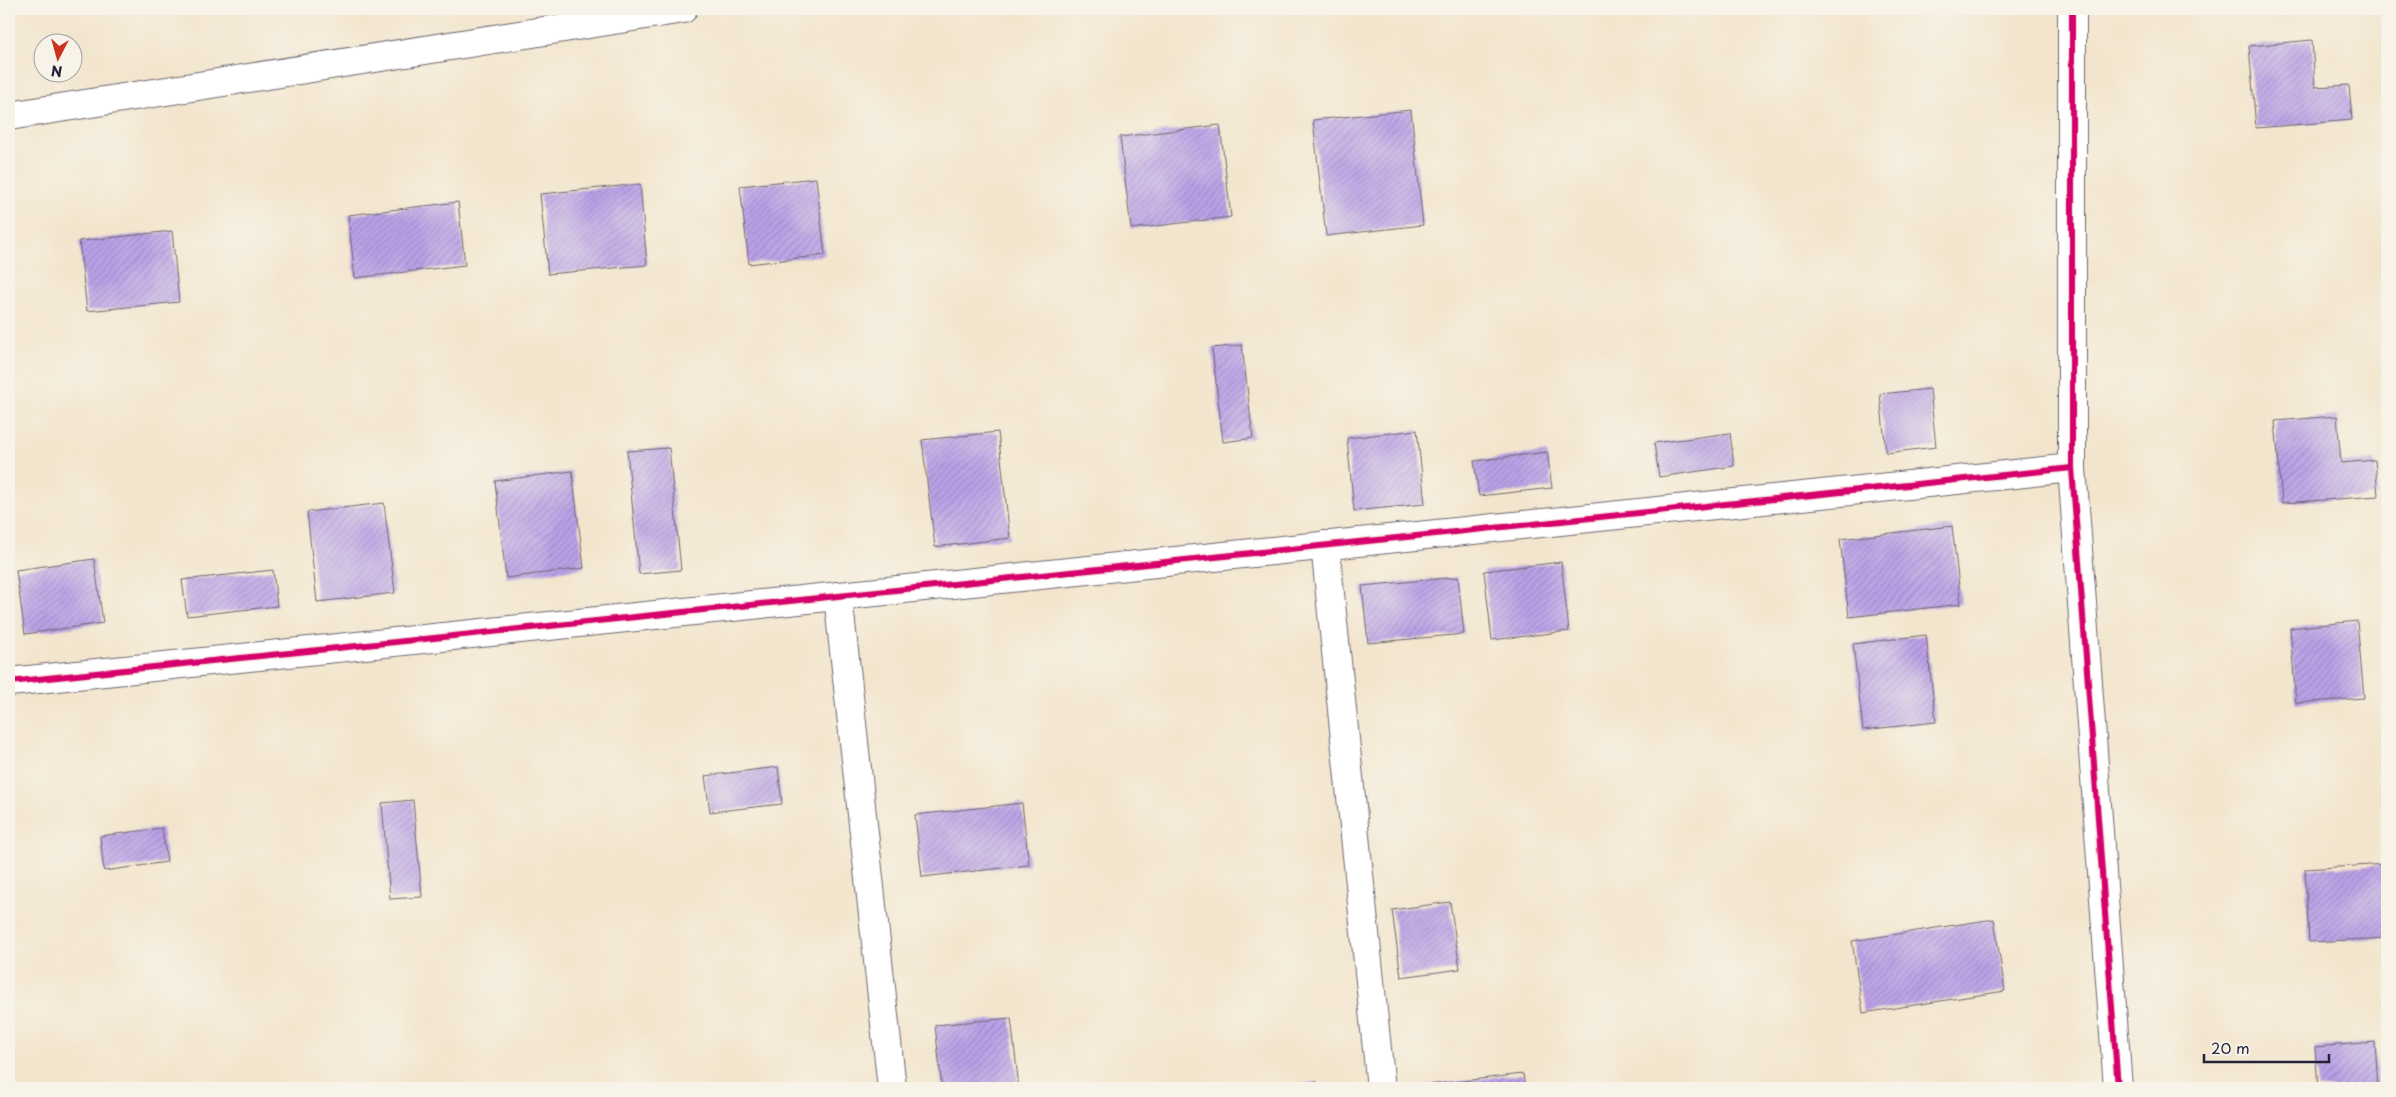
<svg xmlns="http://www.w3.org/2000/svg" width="2396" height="1097" viewBox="0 0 2396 1097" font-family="'Playpen Sans',sans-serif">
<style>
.building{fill:url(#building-hatch)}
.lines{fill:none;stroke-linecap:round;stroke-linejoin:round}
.minor-casing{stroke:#6b666e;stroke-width:30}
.minor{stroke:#fff;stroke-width:28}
.cycleway-casing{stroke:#f7f3e8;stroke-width:9}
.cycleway{stroke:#d6006c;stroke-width:6}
</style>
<defs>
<pattern id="building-hatch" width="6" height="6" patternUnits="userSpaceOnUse" patternTransform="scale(1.25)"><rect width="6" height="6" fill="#bca2e8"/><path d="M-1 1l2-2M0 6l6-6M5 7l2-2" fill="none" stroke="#9884bd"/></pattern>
</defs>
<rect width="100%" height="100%" fill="#f7f3e8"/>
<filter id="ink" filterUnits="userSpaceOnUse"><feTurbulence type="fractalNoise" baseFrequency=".02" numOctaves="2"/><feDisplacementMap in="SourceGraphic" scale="10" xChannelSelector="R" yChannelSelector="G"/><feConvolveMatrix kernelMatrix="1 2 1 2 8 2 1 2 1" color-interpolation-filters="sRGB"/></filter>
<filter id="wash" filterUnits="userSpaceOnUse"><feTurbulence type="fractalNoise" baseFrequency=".0096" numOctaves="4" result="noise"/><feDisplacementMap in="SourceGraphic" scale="20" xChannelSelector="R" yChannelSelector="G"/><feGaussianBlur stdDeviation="1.12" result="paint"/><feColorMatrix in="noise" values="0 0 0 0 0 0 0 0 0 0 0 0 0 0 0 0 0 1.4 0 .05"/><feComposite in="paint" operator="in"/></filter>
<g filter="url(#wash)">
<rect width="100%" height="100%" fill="#f3e5cd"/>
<g id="blocks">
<g class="building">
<path d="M 2312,40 L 2315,87 L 2349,85 L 2352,120 L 2256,128 L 2249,46 Z"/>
<path d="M 1411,110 L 1423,225 L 1326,236 L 1313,120 Z"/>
<path d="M 1220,125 L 1231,217 L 1131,229 L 1120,137 Z"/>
<path d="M 816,178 L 825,255 L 749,264 L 740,186 Z"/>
<path d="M 640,184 L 647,265 L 548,274 L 540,194 Z"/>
<path d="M 458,202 L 465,265 L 355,278 L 348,215 Z"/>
<path d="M 172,231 L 179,302 L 87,311 L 79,241 Z"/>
<path d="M 1242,345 L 1253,438 L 1223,442 L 1212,348 Z"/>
<path d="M 1930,389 L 1936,447 L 1886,453 L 1880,394 Z"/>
<path d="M 2337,416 L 2341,463 L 2375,460 L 2378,496 L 2282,503 L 2275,421 Z"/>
<path d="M 1417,430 L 1425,504 L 1354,511 L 1347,438 Z"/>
<path d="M 998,432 L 1010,538 L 935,547 L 922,440 Z"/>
<path d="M 1730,433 L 1734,466 L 1659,477 L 1654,443 Z"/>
<path d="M 669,448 L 681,570 L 639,574 L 627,451 Z"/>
<path d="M 1547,452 L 1552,488 L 1479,496 L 1474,461 Z"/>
<path d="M 572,471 L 584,568 L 506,578 L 495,481 Z"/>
<path d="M 384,503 L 395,593 L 317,602 L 307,512 Z"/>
<path d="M 1952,526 L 1961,604 L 1849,617 L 1840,539 Z"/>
<path d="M 94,559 L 103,623 L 25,634 L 16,570 Z"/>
<path d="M 1561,562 L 1569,631 L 1492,640 L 1484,571 Z"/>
<path d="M 273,570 L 277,606 L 187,616 L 182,580 Z"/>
<path d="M 1458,577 L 1464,634 L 1368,643 L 1362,586 Z"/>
<path d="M 2357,621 L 2364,698 L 2296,703 L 2290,628 Z"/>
<path d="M 1926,635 L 1936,722 L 1863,730 L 1853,644 Z"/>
<path d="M 778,767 L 782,804 L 710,812 L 705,776 Z"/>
<path d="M 413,800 L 422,897 L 390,899 L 382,803 Z"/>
<path d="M 1022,803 L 1029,865 L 922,877 L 915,815 Z"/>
<path d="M 162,828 L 167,862 L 104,871 L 100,836 Z"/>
<path d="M 2387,864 L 2387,938 L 2309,942 L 2305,869 Z"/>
<path d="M 1450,902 L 1460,969 L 1401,977 L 1392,910 Z"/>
<path d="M 1994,919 L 2005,991 L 1863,1013 L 1852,941 Z"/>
<path d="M 1011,1018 L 1019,1088 L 942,1088 L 935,1025 Z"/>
<path d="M 2375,1042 L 2378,1088 L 2318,1088 L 2315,1047 Z"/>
<path d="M 1523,1074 L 1525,1088 L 1410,1088 L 1410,1087 Z"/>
<path d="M 1317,1082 L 1318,1088 L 1275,1088 L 1275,1087 Z"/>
</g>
</g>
</g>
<g filter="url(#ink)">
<use href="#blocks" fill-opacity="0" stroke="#6b666e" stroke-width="1"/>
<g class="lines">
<g class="minor-casing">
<g id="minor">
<path d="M 2072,9 L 2072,468 L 2118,1088"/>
<path d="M 9,116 L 683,9"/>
<path d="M 1325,545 L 1381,1088"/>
<path d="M 838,596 L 892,1088"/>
<path d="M 9,682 L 2072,468"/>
</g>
</g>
<use href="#minor" class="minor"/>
<g class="cycleway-casing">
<g id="cycleway">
<path d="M 2072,9 L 2072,468 L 2118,1088"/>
<path d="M 9,682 L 2072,468"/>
</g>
</g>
<use href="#cycleway" class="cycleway"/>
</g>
</g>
<rect width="2396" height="1097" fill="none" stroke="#f7f3e8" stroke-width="30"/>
<g transform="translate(58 58) rotate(186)"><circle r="24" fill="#f7f3e8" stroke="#a29fa3"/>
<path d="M0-4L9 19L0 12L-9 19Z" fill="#c8321e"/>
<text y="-8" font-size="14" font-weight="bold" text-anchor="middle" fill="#22223b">N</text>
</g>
<path d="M2204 1054v8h125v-8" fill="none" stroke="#22223b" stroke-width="2.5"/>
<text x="2211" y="1054" font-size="15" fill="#22223b" stroke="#f7f3e8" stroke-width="4" paint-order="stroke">20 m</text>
</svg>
